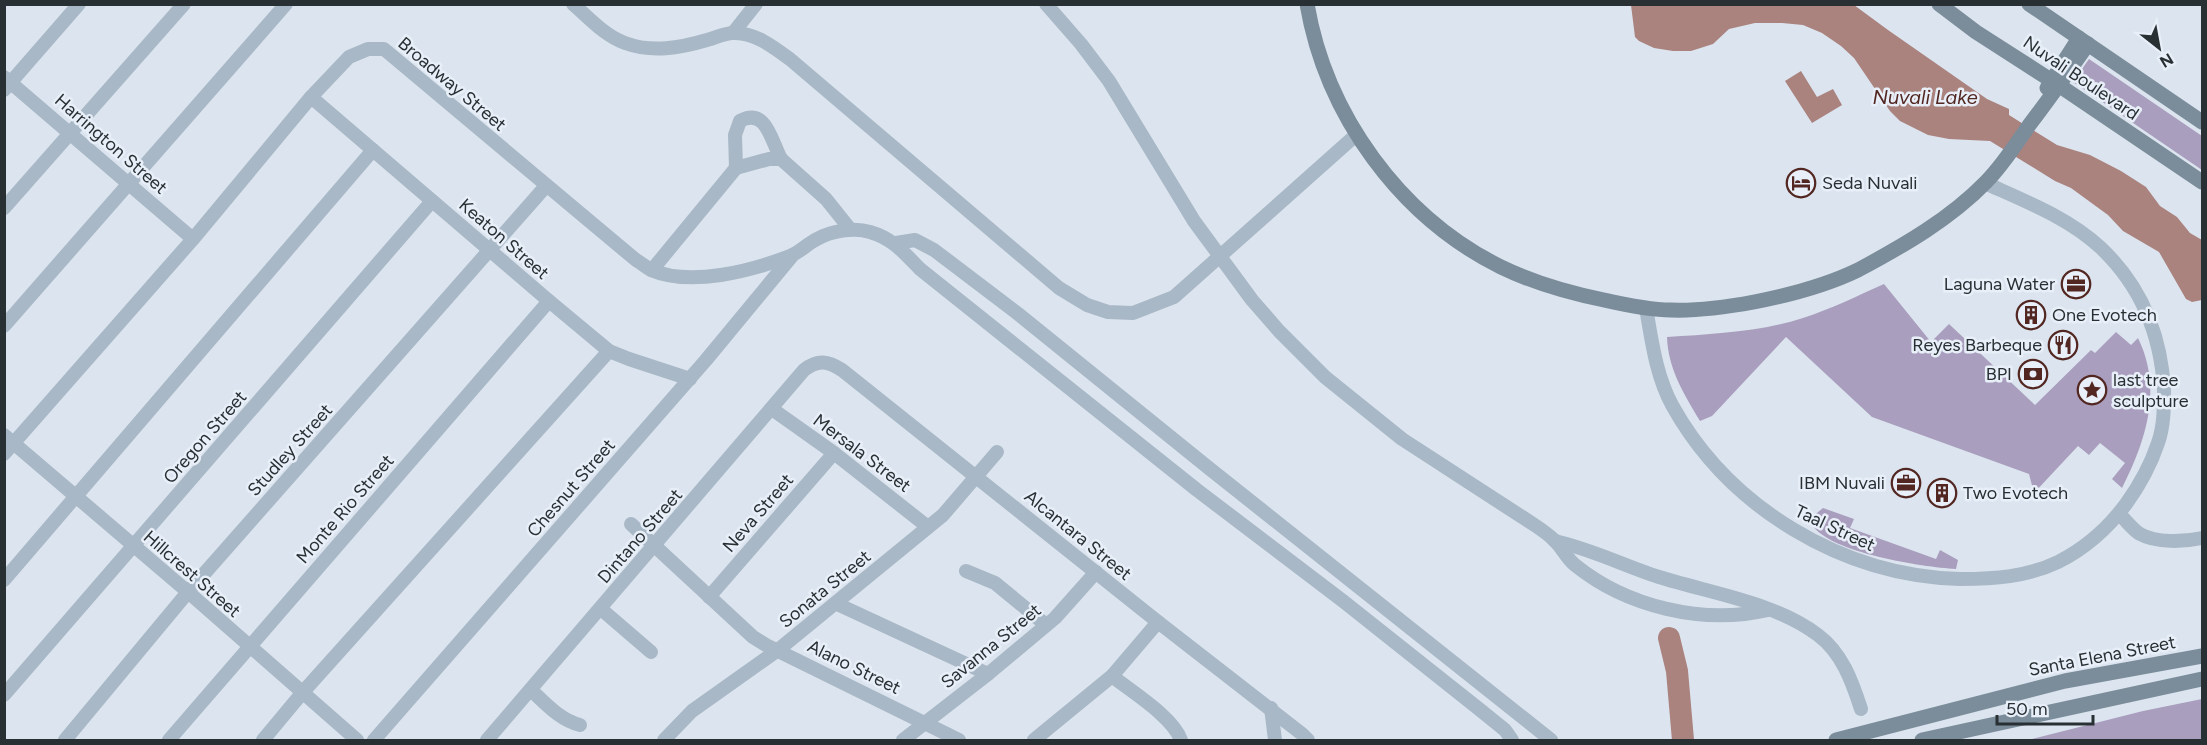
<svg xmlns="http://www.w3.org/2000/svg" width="2207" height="745" viewBox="0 0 2207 745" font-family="Figtree,sans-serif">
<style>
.green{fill:#a99ebd}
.water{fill:#aa827e}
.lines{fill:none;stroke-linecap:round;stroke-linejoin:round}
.river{stroke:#aa827e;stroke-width:22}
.street{stroke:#a9b8c6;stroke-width:14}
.secondary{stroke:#7b8d9a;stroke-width:15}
.labels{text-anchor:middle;stroke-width:5;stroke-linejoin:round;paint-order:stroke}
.street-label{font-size:18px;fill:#283034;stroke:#e8eff8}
.poi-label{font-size:18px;fill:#283034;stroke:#e8eff8;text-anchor:start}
.water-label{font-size:20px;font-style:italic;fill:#522722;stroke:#e8eff8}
</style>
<rect width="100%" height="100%" fill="#dce5ef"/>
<g class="green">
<path d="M 2089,59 L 2202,136 L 2202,170 L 2073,82 Z"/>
<path d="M 1884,284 L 1931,342 L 1949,324 L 2035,405 L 2091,350 L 2095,353 L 2116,332 L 2131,345 L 2138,338 C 2163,389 2146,440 2122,488 L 2112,479 L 2125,463 L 2100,443 L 2089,455 L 2078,446 L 2034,493 L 2029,474 L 1872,417 L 1786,337 L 1712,416 L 1700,421 C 1684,394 1668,369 1667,337 C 1713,334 1759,332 1803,318 C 1831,309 1857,296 1884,284 Z"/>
<path d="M 1823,508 L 1854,519 L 1850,528 L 1936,559 L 1940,550 L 1958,560 L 1956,569 C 1922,567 1831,553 1812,525 L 1812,517 Z"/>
<path d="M 2202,699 L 2202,740 L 2028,740 L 2143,711 Z"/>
</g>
<g class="water">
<path d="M 1631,5 L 1854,5 L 1888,30 L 1987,99 L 2009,109 L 2009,115 L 2057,145 L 2090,155 L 2121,171 L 2146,187 L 2160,206 L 2177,217 L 2190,233 L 2202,240 L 2202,300 L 2192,302 L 2186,299 L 2159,252 L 2123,231 L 2108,215 L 2071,188 L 2055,181 L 1990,141 L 1949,139 L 1928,135 L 1900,121 L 1890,111 L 1854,58 L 1841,46 L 1822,33 L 1803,25 L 1782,23 L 1755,23 L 1729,29 L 1713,44 L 1691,51 L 1673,51 L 1654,48 L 1639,41 L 1635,37 Z"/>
<path d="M 1801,71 L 1817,97 L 1833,89 L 1842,105 L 1812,123 L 1785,81 Z"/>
</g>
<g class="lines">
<path class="river" d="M 1669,638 L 1677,671 L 1683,740"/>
<g class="street">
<path d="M 573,4 C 589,18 605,36 625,43 C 652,53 680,48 707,40 C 715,38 725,33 733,33 C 755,32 775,48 791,60 L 1059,288 L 1087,305 L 1108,312 L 1133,313 L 1174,297 L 1356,135"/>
<path d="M 1046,4 L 1081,44 L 1109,81 L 1194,221 L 1252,300 L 1279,331 L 1325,377 L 1402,439 L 1536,526 C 1542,530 1549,535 1554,540 C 1562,547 1566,558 1575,565 C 1627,607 1703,625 1768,610"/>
<path d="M 733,33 L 756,4"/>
<path d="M 4,77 L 193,239"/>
<path d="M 4,90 L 79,4"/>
<path d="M 311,97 L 549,301 L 609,351 L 629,359 L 690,379"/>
<path d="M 736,168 L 735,135 L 740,121 C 766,107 771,140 781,159"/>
<path d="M 4,208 L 184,4"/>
<path d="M 896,243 L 915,240 L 934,250 L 1017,313 L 1210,469 L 1551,740"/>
<path d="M 652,270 L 736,168 L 769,159 L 781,159 L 826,199 L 850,229"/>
<path d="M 1646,308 C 1652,342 1656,375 1672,405 C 1729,508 1843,576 1960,579 C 1994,579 2027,577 2058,562 C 2086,548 2108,528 2126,504 C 2139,486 2151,464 2158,443 C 2164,426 2164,408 2164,390 C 2161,335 2141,286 2101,248 C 2069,218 2025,201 1985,183"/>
<path d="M 4,326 L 286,4"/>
<path d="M 772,409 L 834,453 L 928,527"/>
<path d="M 4,435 L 188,592 L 357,740"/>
<path d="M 4,454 L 193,239 L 311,97 L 349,57 L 368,49 L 384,49 L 636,260 C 641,263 646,267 651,270 C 691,287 751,271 790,256 C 800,252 807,244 817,239 C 831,231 854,227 870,232 C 894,239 904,253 920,269 L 1197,490 L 1343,601 L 1479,709 L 1505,730 L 1512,740"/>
<path d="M 2119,514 C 2126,520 2132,529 2140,534 C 2156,543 2184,542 2202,538"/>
<path d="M 631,524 L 753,637 L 766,645 L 959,740"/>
<path d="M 1555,541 C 1591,549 1625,566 1659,577 C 1710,593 1774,602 1818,635 C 1842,653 1852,681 1861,709"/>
<path d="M 966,571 L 995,583 L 1046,625"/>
<path d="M 4,580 L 373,150"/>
<path d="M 709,597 L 834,453"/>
<path d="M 837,604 L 988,674"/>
<path d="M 601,609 L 651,652"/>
<path d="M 1112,676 C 1132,692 1173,717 1181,740"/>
<path d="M 531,690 C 546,704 560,720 580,725"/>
<path d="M 4,695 L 432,201"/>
<path d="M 1271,708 L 1275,740"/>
<path d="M 65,740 L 188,592 L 546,186"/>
<path d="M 169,740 L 549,301"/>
<path d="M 263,740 L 303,692 L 609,351"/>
<path d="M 374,740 L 706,360 L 792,256"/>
<path d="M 487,740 L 804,370 C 818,359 828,361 842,370 L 1158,622 L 1302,734 L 1308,740"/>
<path d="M 664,740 L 692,711 L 778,650 L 943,515 L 997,452"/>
<path d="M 903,740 L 988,674 L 1055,618 L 1096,572"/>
<path d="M 1034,740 L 1112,676 L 1158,622"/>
</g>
<g class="secondary">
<path d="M 1307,4 C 1326,115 1400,217 1501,267 C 1534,283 1569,293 1604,300 C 1626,305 1649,310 1671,310 C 1699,311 1727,307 1754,302 C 1790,295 1825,286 1858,270 C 1903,246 1950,219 1986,182 C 2003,165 2016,144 2030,124 C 2050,98 2069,71 2088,44"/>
<path d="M 1939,4 L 1976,32 L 2060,86 L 2202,182"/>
<path d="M 2029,4 L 2202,122"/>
<path d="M 2047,88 L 2079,38"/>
<path d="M 1836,740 L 2065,681 L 2202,656"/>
<path d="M 1922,740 L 2202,679"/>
</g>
</g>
<defs>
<g id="hotel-ring" transform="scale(1.5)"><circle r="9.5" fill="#e8eff8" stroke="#522722" stroke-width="1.5"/><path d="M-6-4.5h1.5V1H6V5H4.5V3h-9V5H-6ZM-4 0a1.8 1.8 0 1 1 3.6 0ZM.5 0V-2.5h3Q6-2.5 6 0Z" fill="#522722"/></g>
<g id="office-ring" transform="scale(1.5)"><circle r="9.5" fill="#e8eff8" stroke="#522722" stroke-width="1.5"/><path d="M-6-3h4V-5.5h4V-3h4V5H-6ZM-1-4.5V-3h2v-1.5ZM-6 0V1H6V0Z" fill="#522722"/></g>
<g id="building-ring" transform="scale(1.5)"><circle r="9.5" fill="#e8eff8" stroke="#522722" stroke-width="1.5"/><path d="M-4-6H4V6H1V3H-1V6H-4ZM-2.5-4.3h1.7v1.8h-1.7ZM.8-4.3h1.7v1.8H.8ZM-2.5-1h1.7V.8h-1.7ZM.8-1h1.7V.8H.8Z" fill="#522722"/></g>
<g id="restaurant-ring" transform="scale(1.5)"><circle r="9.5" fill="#e8eff8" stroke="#522722" stroke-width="1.5"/><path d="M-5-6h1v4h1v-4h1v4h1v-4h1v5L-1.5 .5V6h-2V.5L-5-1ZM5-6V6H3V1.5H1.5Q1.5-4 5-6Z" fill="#522722"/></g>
<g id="bank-ring" transform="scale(1.5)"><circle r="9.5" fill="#e8eff8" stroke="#522722" stroke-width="1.5"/><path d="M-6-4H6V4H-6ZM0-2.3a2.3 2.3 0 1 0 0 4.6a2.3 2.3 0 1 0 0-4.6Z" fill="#522722"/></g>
<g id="sight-ring" transform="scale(1.5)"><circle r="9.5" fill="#e8eff8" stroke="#522722" stroke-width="1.5"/><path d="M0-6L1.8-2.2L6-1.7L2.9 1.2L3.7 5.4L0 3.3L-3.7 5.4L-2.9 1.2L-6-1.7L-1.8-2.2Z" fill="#522722"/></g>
</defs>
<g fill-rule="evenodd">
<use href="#hotel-ring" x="1801" y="183"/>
<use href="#office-ring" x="2076" y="284"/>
<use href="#building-ring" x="2031" y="315"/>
<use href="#restaurant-ring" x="2063" y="345"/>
<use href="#bank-ring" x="2033" y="374"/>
<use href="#sight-ring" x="2092" y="390"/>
<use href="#office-ring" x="1906" y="483"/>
<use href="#building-ring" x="1942" y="493"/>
</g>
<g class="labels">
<g class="street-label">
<text transform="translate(2081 78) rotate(34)" y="6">Nuvali Boulevard</text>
<text transform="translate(452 84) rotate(40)" y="6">Broadway Street</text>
<text transform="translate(111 144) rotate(41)" y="6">Harrington Street</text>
<text transform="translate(504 239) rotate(41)" y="6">Keaton Street</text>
<text transform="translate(205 437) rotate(-49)" y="6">Oregon Street</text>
<text transform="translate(290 450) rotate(-48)" y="6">Studley Street</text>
<text transform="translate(862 453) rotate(37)" y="6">Mersala Street</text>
<text transform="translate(571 488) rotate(-49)" y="6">Chesnut Street</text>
<text transform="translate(345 509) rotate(-49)" y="6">Monte Rio Street</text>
<text transform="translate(758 513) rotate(-49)" y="6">Neva Street</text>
<text transform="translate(1835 528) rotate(25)" y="6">Taal Street</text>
<text transform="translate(1078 535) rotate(39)" y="6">Alcantara Street</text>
<text transform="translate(640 536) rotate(-49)" y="6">Dintano Street</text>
<text transform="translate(192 574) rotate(41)" y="6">Hillcrest Street</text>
<text transform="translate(825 589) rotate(-39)" y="6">Sonata Street</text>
<text transform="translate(991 646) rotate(-39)" y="6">Savanna Street</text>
<text transform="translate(2102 656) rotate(-11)" y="6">Santa Elena Street</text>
<text transform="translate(854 667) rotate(26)" y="6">Alano Street</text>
</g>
<g class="poi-label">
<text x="1822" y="189">Seda Nuvali</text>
<text x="2055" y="290" text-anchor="end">Laguna Water</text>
<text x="2052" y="321">One Evotech</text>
<text x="2042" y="351" text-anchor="end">Reyes Barbeque</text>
<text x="2012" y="380" text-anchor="end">BPI</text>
<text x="2113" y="386">last tree<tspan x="2113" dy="21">sculpture</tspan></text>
<text x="1885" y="489" text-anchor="end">IBM Nuvali</text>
<text x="1963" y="499">Two Evotech</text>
</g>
<g class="water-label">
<text x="1925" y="104">Nuvali Lake</text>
</g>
</g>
<rect width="2207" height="745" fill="none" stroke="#283034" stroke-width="12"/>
<g transform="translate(2159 48) rotate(149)" stroke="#e8eff8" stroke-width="4.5" paint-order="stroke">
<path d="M0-4.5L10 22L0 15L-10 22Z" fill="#283034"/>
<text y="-9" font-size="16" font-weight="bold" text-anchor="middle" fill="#283034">N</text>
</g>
<path d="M1997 715v9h96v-9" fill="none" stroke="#283034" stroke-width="3"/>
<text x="2006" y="715" font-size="18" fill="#283034" stroke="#e8eff8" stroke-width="4.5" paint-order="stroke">50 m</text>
</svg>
